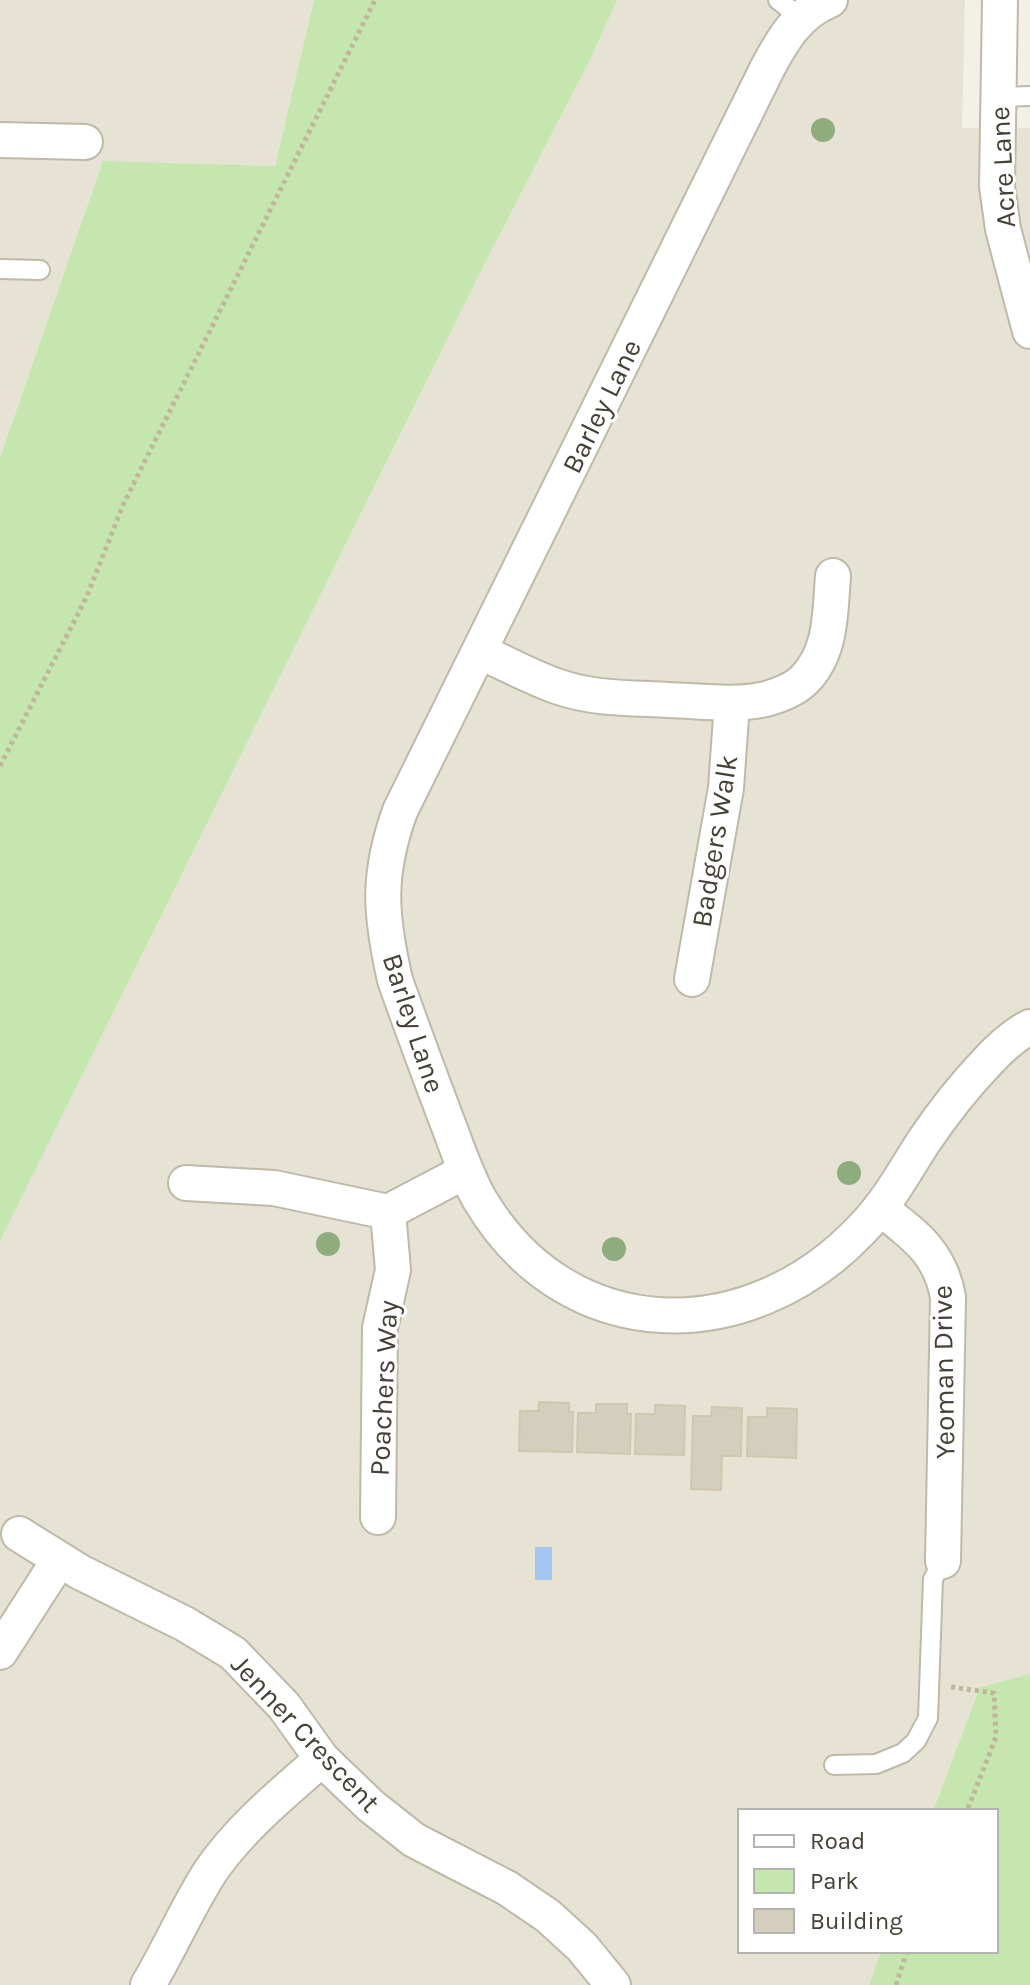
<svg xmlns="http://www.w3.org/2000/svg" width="1030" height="1985" viewBox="0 0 1030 1985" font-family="Karla,sans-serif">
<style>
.residential{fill:#e6e3d4}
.green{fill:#c6e6b0}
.water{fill:#a4c5ee}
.building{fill:#d4cebc;stroke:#cfc7af;stroke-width:2}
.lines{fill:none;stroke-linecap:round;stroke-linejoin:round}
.lane-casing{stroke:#beb9a9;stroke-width:22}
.street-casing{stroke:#beb9a9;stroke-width:38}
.path{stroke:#bfb79b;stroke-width:5;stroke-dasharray:4 4;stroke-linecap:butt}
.lane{stroke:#fff;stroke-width:18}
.street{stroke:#fff;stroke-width:34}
.tree{fill:#8ead7f}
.labels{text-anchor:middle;stroke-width:6;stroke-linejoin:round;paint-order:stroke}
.street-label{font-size:28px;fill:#454136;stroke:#fff}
</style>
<rect width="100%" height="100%" fill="#f3f1e6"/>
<g class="residential">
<path d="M 0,0 L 314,0 L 275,166 L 103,162 L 0,458 Z"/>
<path d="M 617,0 L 965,0 L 962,128 L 1030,128 L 1030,1674 L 980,1687 L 933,1811 L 740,1811 L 740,1951 L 881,1951 L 869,1985 L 0,1985 L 0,1241 L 485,263 L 592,56 Z"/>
</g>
<g class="green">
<path d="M 314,0 L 617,0 L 592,56 L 485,263 L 0,1241 L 0,458 L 103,161 L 275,166 Z"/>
<path d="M 1030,1674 L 1030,1985 L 869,1985 L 881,1951 L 996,1951 L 996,1811 L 933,1811 L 980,1687 Z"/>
</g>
<rect class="water" x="535" y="1547" width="17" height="33"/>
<g class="building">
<path d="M 539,1402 L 569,1403 L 569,1412 L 573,1412 L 572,1452 L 519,1451 L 520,1411 L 538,1411 Z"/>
<path d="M 596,1404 L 627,1404 L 627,1414 L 631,1414 L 630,1454 L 577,1452 L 578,1413 L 596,1413 Z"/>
<path d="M 655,1405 L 685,1406 L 684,1455 L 635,1454 L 636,1414 L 655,1414 Z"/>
<path d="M 712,1407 L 742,1408 L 741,1456 L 722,1456 L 721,1490 L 691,1489 L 693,1416 L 711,1416 Z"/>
<path d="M 767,1408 L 797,1409 L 796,1458 L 747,1456 L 748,1417 L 767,1417 Z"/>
</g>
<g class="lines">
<g class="lane-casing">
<g id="lane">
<path d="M 778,0 L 801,18"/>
<path d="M 998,97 L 1030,96"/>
<path d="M 0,269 L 40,270"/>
<path d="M 834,1765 L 876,1764 L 903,1753 L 916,1741 L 928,1718 L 933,1579 L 943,1561"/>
</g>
</g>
<g class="street-casing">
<g id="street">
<path d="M 830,0 C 798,13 783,39 768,67 L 400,811 C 377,875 380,914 395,980 C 411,1025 428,1071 445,1116 C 456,1144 465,1174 480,1200 C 568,1348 748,1349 861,1230 C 887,1204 904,1172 924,1141 C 943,1113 964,1086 988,1061 C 1000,1048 1014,1035 1030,1027"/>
<path d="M 1000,0 L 997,186 L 1003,229 L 1030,331"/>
<path d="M 0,140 L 85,142"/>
<path d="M 480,652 C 506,663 532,678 559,687 C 594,699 631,698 668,700 C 701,701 734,706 766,699 C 780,695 794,690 804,680 C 832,652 830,612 833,576"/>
<path d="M 692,979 L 726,788 L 732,703"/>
<path d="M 186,1183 L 274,1188 L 388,1212 L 466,1171"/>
<path d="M 880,1208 C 914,1235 940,1252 948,1297 L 943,1561"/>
<path d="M 378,1517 L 380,1328 L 393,1270 L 388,1212"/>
<path d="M 19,1534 L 80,1572 L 185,1624 L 233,1653 L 284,1706 L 322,1759 L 371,1806 L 414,1840 L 507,1888 L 548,1916 L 582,1947 L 613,1985"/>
<path d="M 0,1652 L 59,1560"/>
<path d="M 148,1985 C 170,1948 187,1908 210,1872 C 240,1828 282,1794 322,1759"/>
</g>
</g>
<g class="path">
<path d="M 0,766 L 87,596 L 123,505 L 375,0"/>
<path d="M 951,1687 L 994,1693 L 996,1737 L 967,1811"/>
<path d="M 896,1985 L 907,1951"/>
</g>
<use href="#lane" class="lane"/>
<use href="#street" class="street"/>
</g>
<g class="tree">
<circle cx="823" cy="130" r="12"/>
<circle cx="849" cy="1173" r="12"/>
<circle cx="328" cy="1244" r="12"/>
<circle cx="614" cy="1249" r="12"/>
</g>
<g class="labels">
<g class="street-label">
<text transform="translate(1002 167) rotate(-93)" y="10">Acre Lane</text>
<text transform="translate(601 406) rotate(-64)" y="10">Barley Lane</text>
<text transform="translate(714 841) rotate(-81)" y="10">Badgers Walk</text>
<text transform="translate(414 1023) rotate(72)" y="10">Barley Lane</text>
<text transform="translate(943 1372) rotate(-91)" y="10">Yeoman Drive</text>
<text transform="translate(383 1388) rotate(-87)" y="10">Poachers Way</text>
<text transform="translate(306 1733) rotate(47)" y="10">Jenner Crescent</text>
</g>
</g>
<rect x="738" y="1809" width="260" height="144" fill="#ffffff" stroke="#b5b3af" stroke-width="2"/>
<rect x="754" y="1835" width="40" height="12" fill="#ffffff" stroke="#b5b3af" stroke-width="2"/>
<text x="810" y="1849" font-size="24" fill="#454136">Road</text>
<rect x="754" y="1869" width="40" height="24" fill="#c6e6b0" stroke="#b5b3af" stroke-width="2"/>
<text x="810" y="1889" font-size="24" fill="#454136">Park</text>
<rect x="754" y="1909" width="40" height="24" fill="#d4cebc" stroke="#b5b3af" stroke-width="2"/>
<text x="810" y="1929" font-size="24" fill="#454136">Building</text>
</svg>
